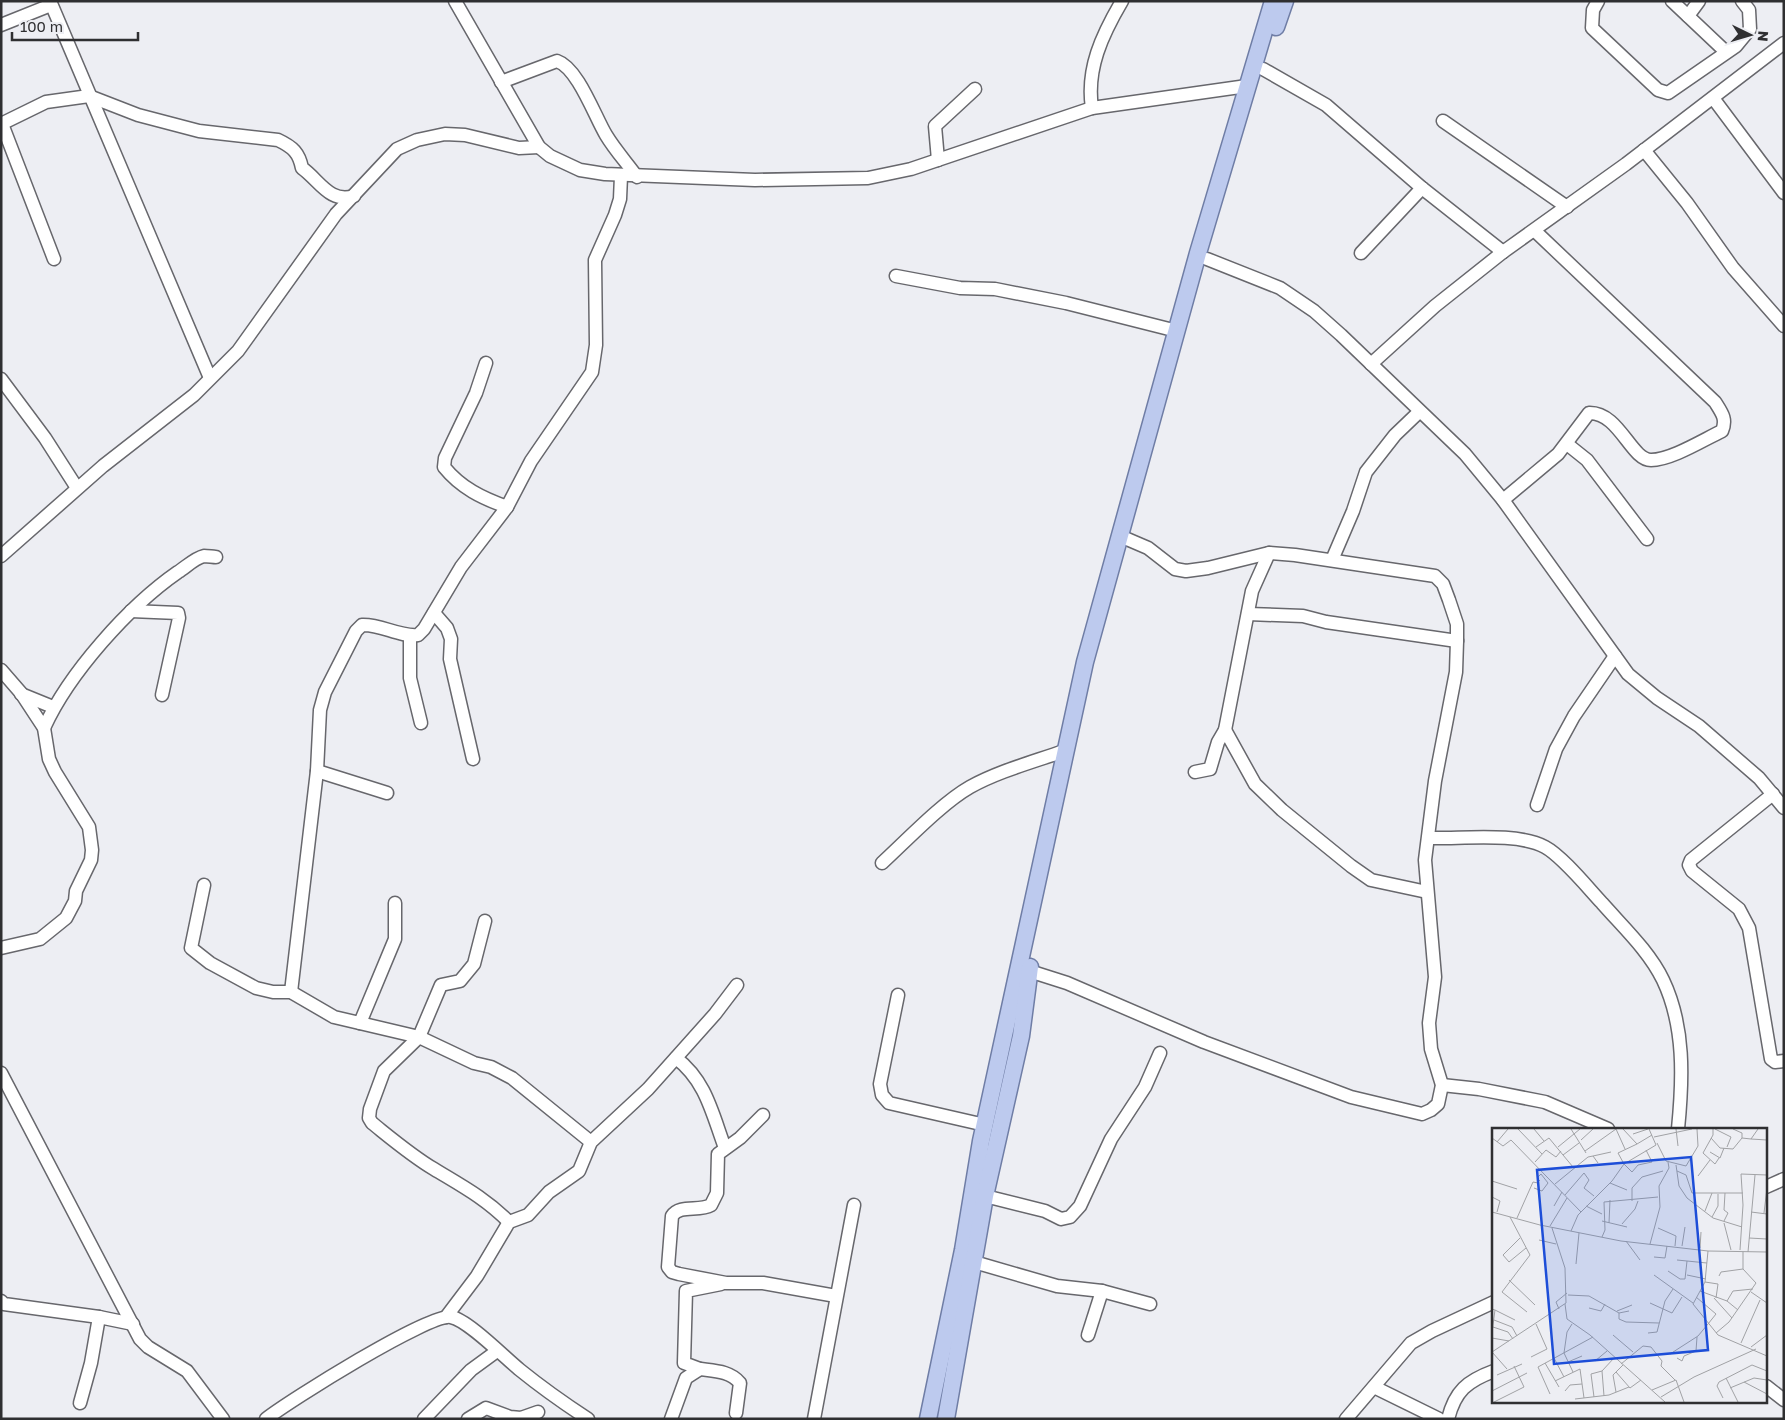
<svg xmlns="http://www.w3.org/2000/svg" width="1785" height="1420" viewBox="0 0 1785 1420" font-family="'Golos Text',sans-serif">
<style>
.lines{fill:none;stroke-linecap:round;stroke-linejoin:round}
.minor-casing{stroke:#67676c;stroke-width:15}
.major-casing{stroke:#6f7da5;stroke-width:19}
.minor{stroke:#fff;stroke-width:12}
.major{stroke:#bdcaee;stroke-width:16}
.inset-road{fill:none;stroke:#a1a2a5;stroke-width:1}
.view{fill:#1d4ed8;fill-opacity:0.15;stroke:#1d4ed8;stroke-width:2.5}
.inset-edge{fill:none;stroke:#2f2f31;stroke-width:2.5}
</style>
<rect width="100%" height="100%" fill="#edeef3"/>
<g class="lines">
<g class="minor-casing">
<g id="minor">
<path d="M 50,1 L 210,378"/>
<path d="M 455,1 L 539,147 L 550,156 L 580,170 L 605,174 L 755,180 L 868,178 L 911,169 L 1092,108 L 1247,86"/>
<path d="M 1598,1 L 1593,10 L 1592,28 L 1658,90 L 1668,93 L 1736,46 L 1750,29 L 1749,10 L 1742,1"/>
<path d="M 1672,1 L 1726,52"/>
<path d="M 1688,16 L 1699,1"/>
<path d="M 1,25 L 51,5"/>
<path d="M 1263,69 L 1326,105 L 1422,188 L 1503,252"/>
<path d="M 501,82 L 557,61 C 578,68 595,117 606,135 C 615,150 627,163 637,177"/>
<path d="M 1713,98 L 1784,193"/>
<path d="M 1092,108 C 1086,69 1102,35 1122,1"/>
<path d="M 1443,121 L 1567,207"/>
<path d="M 1,124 L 46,102 L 89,96 L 138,115 L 199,131 L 278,140 C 293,147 299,153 302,168 C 319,180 330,204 354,196"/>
<path d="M 2,124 L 54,259"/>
<path d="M 1644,150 L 1687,203 L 1733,268 L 1784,326"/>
<path d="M 938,160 L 935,126 L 975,89"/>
<path d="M 1361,253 L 1422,188"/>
<path d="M 1207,259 L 1280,288 L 1314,311 L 1341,335 L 1465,454 L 1503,500 L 1628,674 L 1657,698 L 1699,726 L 1759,778 L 1784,808"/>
<path d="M 896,276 L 960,288 L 995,289 L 1066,303 L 1177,331"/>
<path d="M 486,363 L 476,393 L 445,458 L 444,467 C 461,488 482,498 507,507"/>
<path d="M 1371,364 L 1435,306 L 1503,252 L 1626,164 L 1784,43"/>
<path d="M 1,379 L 45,438 L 77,488"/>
<path d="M 1567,444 L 1587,460 L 1647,539"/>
<path d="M 1503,500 L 1558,454 L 1589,413 C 1619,412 1631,460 1651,460 C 1671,460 1703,440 1722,431 C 1727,419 1722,413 1715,402 L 1535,231"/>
<path d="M 1,556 L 103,466 L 194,395 L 238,351 L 336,214 L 397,149 L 417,140 L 445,134 L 465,135 L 519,148 L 539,147"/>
<path d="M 1332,560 L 1353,511 L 1366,472 L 1395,435 L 1419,412"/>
<path d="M 131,611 L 178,613 L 179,618 L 162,695"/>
<path d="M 434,613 L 447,628 L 451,639 L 450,659 L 473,759"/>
<path d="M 1248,614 L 1303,616 L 1326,622 L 1457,641"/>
<path d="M 410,636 L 410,678 L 421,723"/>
<path d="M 1,670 L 21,693 L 44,728 L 49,759 L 55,772 L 89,827 L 92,850 L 91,860 L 76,891 L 75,901 L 66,918 L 40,939 L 1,948"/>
<path d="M 21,694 L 53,707"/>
<path d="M 44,728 C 69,673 129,606 178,572 C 186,567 195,558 204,556 C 208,556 213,557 216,557"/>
<path d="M 1225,730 L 1255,784 L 1282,810 L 1351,866 L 1371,880 L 1427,892"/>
<path d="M 317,771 L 387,793"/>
<path d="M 1195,772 L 1210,769 L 1218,742 L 1225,730 L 1252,591 L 1269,553"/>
<path d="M 1773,794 L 1691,860 L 1689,865 L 1692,871 L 1739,909 L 1749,928 L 1771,1059 L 1775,1062 L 1784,1061"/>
<path d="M 1537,805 L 1556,749 L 1574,716 L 1615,656"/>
<path d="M 1429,838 C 1461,839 1518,832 1545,847 C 1562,856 1588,888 1602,903 C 1623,927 1649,951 1663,980 C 1685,1026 1683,1079 1678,1129"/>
<path d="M 882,863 C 907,840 942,803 970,787 C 999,771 1033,762 1064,751"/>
<path d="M 204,885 L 191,948 L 210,963 L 256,988 L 273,992 L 291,992 L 334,1017 L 419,1037 L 474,1063 L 491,1067 L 512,1078 L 591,1142"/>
<path d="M 485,921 L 474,964 L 460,981 L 441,985 L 419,1037 L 384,1071 L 370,1109 L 369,1118 L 372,1123 C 392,1139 412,1156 434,1169 C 462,1186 485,1198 509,1222"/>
<path d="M 1023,969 L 1067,983 L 1204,1042 L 1351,1097 L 1422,1114 L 1431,1110 L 1438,1104 L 1442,1085 L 1431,1049 L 1429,1023 L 1435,977 L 1425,860 L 1435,781 L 1456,672 L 1457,641 L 1457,624 L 1449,600 L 1443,584 L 1435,576 L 1295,555 L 1269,553 L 1208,568 L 1186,571 L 1175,569 L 1148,548 L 1127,539"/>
<path d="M 291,992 L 317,771 L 320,710 L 325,692 L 356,631 L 362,625 C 381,624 399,637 418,635 L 424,629 L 461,567 L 507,507 L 531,461 L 592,372 L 596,345 L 595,260 L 615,215 L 620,199 L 621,176"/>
<path d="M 898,995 L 880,1084 L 882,1095 L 889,1103 L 985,1125"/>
<path d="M 360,1023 L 395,939 L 395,903"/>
<path d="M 676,1058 C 706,1081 712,1113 725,1148"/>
<path d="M 1,1073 L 140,1339 L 148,1347 L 187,1371 L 223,1419"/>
<path d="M 1442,1085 L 1479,1089 L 1545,1102 L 1608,1129"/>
<path d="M 763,1115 L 740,1138 L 718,1154 L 717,1193 L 711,1205 C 699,1212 680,1204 672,1216 L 668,1267 L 672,1272 L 679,1274 L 726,1283 L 763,1283 L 836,1296"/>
<path d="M 1766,1187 L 1784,1179"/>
<path d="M 985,1196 L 1045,1211 L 1061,1219 L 1070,1217 L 1080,1206 L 1111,1139 L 1145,1087 L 1160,1053"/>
<path d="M 974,1262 L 1057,1286 L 1102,1291 L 1150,1304"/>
<path d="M 1,1301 L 4,1304 L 99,1317 L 133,1324"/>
<path d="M 446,1317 L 477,1276 L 509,1222 L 528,1215 L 549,1192 L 579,1171 L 591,1142 L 648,1089 L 715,1014 L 737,985"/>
<path d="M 1088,1335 L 1102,1291"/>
<path d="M 700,1369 C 715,1371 730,1371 740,1383 L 736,1413"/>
<path d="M 1766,1386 L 1784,1400"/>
<path d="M 1374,1387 L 1439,1419"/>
<path d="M 80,1403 L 91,1363 L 99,1317"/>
<path d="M 266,1419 C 289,1401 429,1313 451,1317 C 468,1320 505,1358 520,1370 C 541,1387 565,1404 588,1419"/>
<path d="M 424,1419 L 471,1370 L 497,1351"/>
<path d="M 468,1419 L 486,1408 L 510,1417 L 521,1418 L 538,1412"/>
<path d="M 671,1419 L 686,1378 L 700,1369 L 684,1363 L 686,1291 L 721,1284"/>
<path d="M 814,1419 L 854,1205"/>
<path d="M 1346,1419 L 1411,1343 L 1432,1331 L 1494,1302"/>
<path d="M 1448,1419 C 1455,1391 1467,1381 1494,1371"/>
</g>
</g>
<g class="major-casing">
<g id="major">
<path d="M 1276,27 L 1285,1"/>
<path d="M 928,1419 L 963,1250 L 981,1141 L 1085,662 L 1198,253 L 1273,1"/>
<path d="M 946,1419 L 985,1196 L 1021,1036 L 1030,967"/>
</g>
</g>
<use href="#minor" class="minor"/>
<use href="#major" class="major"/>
</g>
<g transform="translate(1492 1128)">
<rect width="275" height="275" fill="#edeef3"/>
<path class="inset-road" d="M 26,1 L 50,26M 42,1 L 52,13M 79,1 L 94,25M 124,1 L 133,21M 131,1 L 145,16 L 126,25 L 132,36M 184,1 L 186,18M 221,1 L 221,7 L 211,25 L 223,36 L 227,30M 223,1 L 239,9 L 235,19M 241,1 L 250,5 L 250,10 L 259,11M 266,1 L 259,11 L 275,12M 141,6 L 156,1M 162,9 L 200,1M 0,10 L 11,18 L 19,12 L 89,84M 219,10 L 228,20 L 241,21 L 250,10M 89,12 L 101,1M 5,14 L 16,1M 165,15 L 174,33 L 194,38 L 206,18 L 205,1M 145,16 L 160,7M 44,19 L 57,10 L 71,27M 66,19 L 88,1M 93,23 L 124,1M 218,24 L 228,30 L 232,20M 101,28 L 119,24M 43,34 L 54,22 L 64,29 L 69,23M 132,36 L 140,44 L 146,37 L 160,34 L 154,22M 184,37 L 187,58 L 195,70 L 221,90 L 250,99M 81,39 L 71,27 L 87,15M 185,43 L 194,47 L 200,65 L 251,65M 206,48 L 218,32M 0,53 L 25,61M 118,55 L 135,62M 63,56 L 96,29 L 101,28 L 106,35M 42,60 L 50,63 L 56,55 L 49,46 L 45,50 L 48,53M 73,67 L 92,45 L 97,52 L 92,60 L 102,68M 0,69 L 8,73 L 5,84M 140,73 L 140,60 L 150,49 L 171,43M 62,78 L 70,64M 94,78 L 110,86M 213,83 L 220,65M 0,84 L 48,97 L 129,113 L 216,123 L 275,124M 259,84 L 275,86M 272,85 L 275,60M 18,89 L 38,127 L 10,164 L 35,184M 220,89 L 226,78 L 226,66M 25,90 L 41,54 L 46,55M 110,93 L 135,99M 232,93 L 236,85 L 232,82 L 233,65M 117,95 L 118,72M 232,95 L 239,122M 130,96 L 143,81 L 146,73M 58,98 L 75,70M 166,100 L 184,108 L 183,118M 79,103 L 86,87 L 120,53 L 132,36 L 164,17 L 157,1M 110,109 L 113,102 L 112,74 L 166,69M 28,110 L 11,127 L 17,134 L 34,120M 257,110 L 275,111M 47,112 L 64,116M 134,113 L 148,132M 158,116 L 168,79 L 167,58 L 177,40 L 176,34M 190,118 L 193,99M 208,120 L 209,104M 248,122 L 251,77 L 249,46 L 275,47M 216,123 L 213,154 L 201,176 L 226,207 L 275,228M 256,124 L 263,47M 162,129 L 173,130 L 175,118M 185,132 L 215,135M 84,136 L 87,105M 176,143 L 188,151 L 193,151 L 195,133M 162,147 L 201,175M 195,147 L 214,151M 227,148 L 229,144 L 251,141M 17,152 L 43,177M 213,154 L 226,156 L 224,170M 208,163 L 235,173 L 246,182M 259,164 L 275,175M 76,167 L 97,168 L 127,185 L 137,183M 204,169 L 224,186 L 216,196M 222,170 L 240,190M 235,173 L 241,163 L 261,161M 158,175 L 180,185 L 190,169M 73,176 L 75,191 L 98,207 L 173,274M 97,180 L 109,183 L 113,176M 0,181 L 3,182 L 0,204M 67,181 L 64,174 L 75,165M 3,182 L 23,192M 125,183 L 140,177M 127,185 L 127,191 L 134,194 L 167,195M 2,192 L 20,199 L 25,208M 80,196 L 75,204 L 72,225 L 81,244M 1,199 L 16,204 L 21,211M 156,205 L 165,204 L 173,173 L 181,161M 224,205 L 237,194 L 264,155 L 251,141 L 251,124M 121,207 L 141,224M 0,210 L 17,213M 249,215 L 268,172M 259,219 L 275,207M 0,224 L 74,175 L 73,140 L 60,100M 0,224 L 15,241M 178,226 L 206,208 L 216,196M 39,229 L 55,221 L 44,196M 62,230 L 72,249M 185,230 L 190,233 L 192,228 L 204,223 L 205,209M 103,233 L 115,223M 76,234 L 90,228M 53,235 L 67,259M 129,236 L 151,218 L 159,219 L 170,233 L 169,238 L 183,252M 110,243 L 112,268M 124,244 L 138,260 L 149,252M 5,247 L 30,236M 234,250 L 246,274M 63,253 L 88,241 L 92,270M 252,254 L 275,266 L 275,274M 238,260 L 262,250 L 275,252M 160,262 L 184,252 L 192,274M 0,263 L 35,245M 73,263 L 78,257 L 90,256M 124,264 L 121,247 L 131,237M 58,266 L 46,239 L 101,209M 102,269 L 99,246 L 110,243 L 122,230M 169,269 L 202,249 L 264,221M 231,270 L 225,258 L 227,254 L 260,237 L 275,243M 83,271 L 117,267 L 137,259M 2,274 L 32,259 L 22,238"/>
<path class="view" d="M 199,29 L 216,222 L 62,236 L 45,42 Z"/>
<rect width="275" height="275" class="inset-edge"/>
</g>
<rect width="1785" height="1420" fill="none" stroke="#2f2f31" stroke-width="5"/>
<g transform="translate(1750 35) rotate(95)" stroke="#edeef3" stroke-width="4" paint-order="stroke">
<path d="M0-4L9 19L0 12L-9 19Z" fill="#2f2f31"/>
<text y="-8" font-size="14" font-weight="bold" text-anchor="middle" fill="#2f2f31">N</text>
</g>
<path d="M12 32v8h126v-8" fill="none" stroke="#2f2f31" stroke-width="2.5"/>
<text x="20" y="32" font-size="15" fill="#2f2f31" stroke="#edeef3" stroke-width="4" paint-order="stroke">100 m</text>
</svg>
